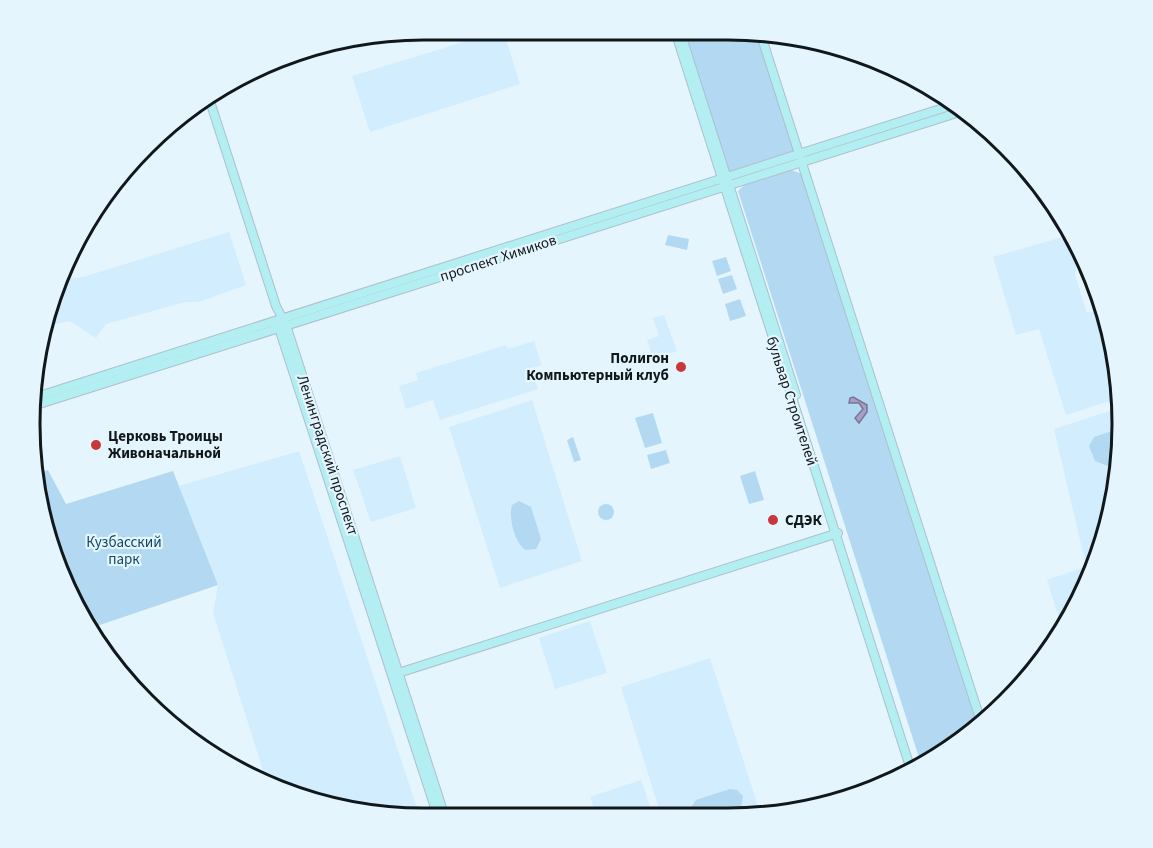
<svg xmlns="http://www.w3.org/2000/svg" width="1153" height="848" viewBox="0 0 1153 848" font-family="'Source Sans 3',sans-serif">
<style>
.built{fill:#d2edfd}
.green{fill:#b2d9f1}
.water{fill:#a69ec6;stroke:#797693;stroke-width:1.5}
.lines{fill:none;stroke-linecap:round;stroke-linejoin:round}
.secondary-casing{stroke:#adc0cb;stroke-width:10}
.secondary{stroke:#b2eef2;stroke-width:8}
.poi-dot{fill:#c7383a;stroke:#e5f5fe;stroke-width:2}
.labels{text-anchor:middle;stroke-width:4.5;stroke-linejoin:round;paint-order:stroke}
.street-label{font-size:15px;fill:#11181c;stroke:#e5f5fe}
.poi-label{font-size:15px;font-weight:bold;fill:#11181c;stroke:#e5f5fe;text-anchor:start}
.park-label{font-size:15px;fill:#104761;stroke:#e5f5fe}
.rim{fill:none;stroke:#11181c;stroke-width:3}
</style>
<rect width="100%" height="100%" fill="#e5f5fe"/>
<g class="built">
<path d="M 424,30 L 451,30 L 409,44 L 405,32 Z"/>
<path d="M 503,30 L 520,84 L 370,132 L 352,76 Z"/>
<path d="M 229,232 L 246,285 L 199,302 L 185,302 L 106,324 L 96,338 L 70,321 L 47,326 L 61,280 L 83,277 Z"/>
<path d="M 1073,234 L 1080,246 L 1075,275 L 1087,313 L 1104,308 L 1109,322 L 1122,397 L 1066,415 L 1039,329 L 1016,335 L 993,257 Z"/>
<path d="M 664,315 L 677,351 L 653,359 L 647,340 L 659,336 L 653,318 Z"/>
<path d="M 534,341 L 542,365 L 531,368 L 538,389 L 440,420 L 433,400 L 406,409 L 399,386 L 418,380 L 416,373 L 506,345 L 508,349 Z"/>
<path d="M 532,400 L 582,561 L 500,588 L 449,427 Z"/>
<path d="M 1122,407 L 1120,475 L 1102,550 L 1070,621 L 1063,631 L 1047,580 L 1085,567 L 1088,574 L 1054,429 Z"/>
<path d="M 299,451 L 420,817 L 398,817 L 298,797 L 267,783 L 213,613 L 218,585 L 179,486 Z"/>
<path d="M 400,456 L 416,508 L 371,522 L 353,470 Z"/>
<path d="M 590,621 L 607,673 L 555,689 L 539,638 Z"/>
<path d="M 710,658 L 759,809 L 741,815 L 661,815 L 621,687 Z"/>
<path d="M 641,780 L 653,815 L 597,816 L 590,797 Z"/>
</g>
<g class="green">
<path d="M 680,31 L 760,32 L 800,155 L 727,178 Z"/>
<path d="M 791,170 L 803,174 L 979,728 L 969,736 L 921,764 L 738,191 L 745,184 Z"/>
<path d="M 668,235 L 689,239 L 687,250 L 665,245 Z"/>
<path d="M 726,257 L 731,271 L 717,276 L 712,261 Z"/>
<path d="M 732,275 L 737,289 L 723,294 L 718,279 Z"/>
<path d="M 740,299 L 746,316 L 730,321 L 725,304 Z"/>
<path d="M 653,413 L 662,443 L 645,448 L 635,418 Z"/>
<path d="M 1121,428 L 1120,462 L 1108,466 L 1095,461 L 1089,446 L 1094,437 Z"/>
<path d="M 573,437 L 581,460 L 574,462 L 567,440 Z"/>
<path d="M 666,450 L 670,463 L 651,469 L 647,455 Z"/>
<path d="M 48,470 L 66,504 L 173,471 L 218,585 L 91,628 L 60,575 L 33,475 Z"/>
<path d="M 755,471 L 764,500 L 749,504 L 740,476 Z"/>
<path d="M 519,501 L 531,507 L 541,539 L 536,549 L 526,550 C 515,545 508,516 512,505 Z"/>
<circle cx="606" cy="512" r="8"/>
<path d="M 730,789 L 737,790 L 743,796 L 741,808 L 725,815 L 691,815 L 690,809 L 696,800 Z"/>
</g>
<path class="water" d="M 853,397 L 867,405 L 867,412 L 859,423 L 855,418 L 863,409 L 859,403 L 849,403 L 850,398 Z"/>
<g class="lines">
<g class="secondary-casing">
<g id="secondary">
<path d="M 675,31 L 911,770"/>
<path d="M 680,31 L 796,395"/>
<path d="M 760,32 L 982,725"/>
<path d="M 208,95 L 276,306 L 286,325 L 445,817"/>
<path d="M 277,322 L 438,817"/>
<path d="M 33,398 L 956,104"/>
<path d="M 33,406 L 963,111"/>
<path d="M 395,674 L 838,533"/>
</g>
</g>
<use href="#secondary" class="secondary"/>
</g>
<g class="poi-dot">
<circle cx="681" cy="367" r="6"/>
<circle cx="96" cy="445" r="6"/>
<circle cx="773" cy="520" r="6"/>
</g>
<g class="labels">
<g class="street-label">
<text transform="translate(498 258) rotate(-18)" y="5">проспект Химиков</text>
<text transform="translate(792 401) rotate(72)" y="5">бульвар Строителей</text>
<text transform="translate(328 455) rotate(72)" y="5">Ленинградский проспект</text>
</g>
<g class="poi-label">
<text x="669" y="363" text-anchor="end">Полигон<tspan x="669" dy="17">Компьютерный клуб</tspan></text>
<text x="108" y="441">Церковь Троицы<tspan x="108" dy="17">Живоначальной</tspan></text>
<text x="785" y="525">СДЭК</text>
</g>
<g class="park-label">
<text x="124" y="547">Кузбасский<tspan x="124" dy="17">парк</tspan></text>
</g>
</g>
<path d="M0 0H1153V848H0ZM424 40H728A384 384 0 0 1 1112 424V424A384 384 0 0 1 728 808H424A384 384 0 0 1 40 424V424A384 384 0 0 1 424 40Z" fill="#e5f5fe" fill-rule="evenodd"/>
<path class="rim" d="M424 40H728A384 384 0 0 1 1112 424V424A384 384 0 0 1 728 808H424A384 384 0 0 1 40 424V424A384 384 0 0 1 424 40Z"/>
</svg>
